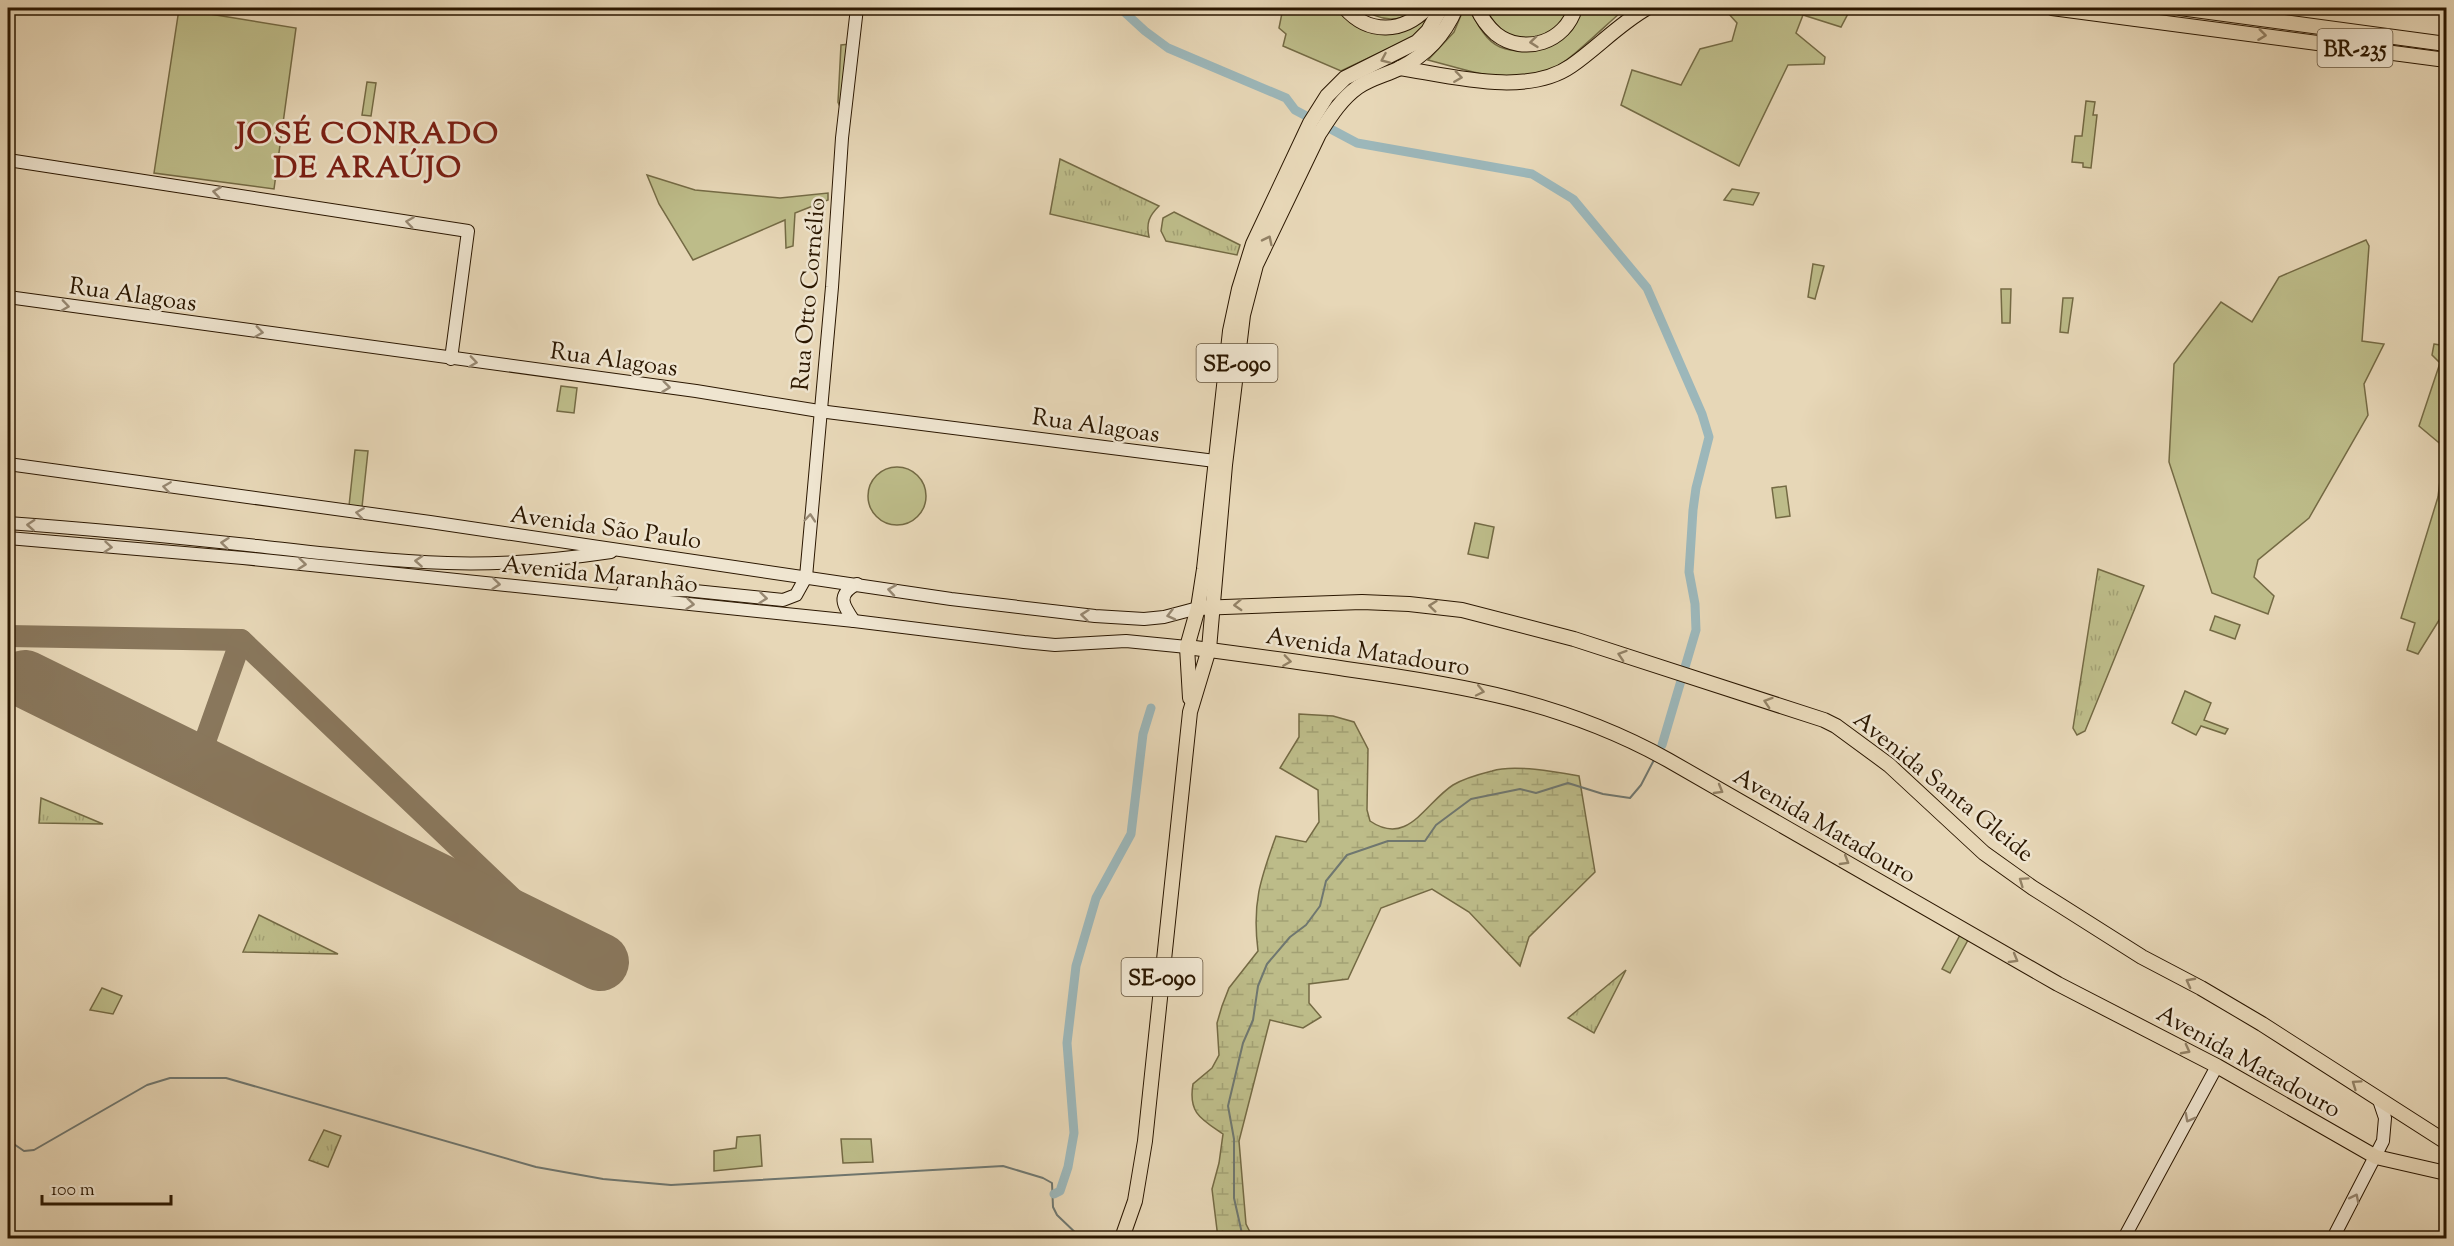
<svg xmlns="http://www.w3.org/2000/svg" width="2454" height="1246" viewBox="0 0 2454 1246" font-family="'Sorts Mill Goudy',serif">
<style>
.grass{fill:#bdbc89;stroke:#746a44;stroke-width:1.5}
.wetland{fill:url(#wetland-marsh);stroke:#746a44;stroke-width:1.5}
.park{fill:url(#park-tufts);stroke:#746a44;stroke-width:1.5}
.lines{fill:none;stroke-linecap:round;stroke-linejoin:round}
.stream{stroke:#6f7770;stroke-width:2}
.canal{stroke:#9cb7ba;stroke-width:9}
.taxiway{stroke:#89775c;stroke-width:22}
.runway{stroke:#89775c;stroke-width:58}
.secondary-casing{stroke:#2b1700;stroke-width:14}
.primary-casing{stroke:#2b1700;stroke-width:16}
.secondary{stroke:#efe5d0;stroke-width:12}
.primary{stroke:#e7d7b7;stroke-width:14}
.oneway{stroke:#928165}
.oneway2{stroke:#978872}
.labels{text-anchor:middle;stroke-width:5;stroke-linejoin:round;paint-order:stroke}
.shield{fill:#efe5d0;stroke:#66553e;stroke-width:1.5}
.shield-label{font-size:22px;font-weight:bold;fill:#2b1700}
.street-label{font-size:24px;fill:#2b1700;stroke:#efe5d0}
.district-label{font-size:30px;font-weight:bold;letter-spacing:1.5px;fill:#7a1f14;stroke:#efe5d0}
</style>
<defs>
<pattern id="wetland-marsh" width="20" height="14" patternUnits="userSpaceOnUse" patternTransform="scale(1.5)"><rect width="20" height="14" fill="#bdbc89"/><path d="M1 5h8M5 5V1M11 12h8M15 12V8" fill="none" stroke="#a3a174"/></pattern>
<pattern id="park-tufts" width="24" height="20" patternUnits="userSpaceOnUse" patternTransform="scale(1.5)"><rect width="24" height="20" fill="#bdbc89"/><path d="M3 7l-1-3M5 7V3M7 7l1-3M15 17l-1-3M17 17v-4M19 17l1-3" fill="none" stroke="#a3a174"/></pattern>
</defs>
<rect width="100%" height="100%" fill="#e7d7b7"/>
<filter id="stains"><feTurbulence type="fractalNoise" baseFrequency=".00333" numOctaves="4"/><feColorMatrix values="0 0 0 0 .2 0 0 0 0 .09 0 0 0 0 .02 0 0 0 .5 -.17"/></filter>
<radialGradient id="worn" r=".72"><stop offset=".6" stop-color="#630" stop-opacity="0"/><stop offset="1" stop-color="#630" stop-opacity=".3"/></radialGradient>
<g class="grass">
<path d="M 1283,8 L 1342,8 L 1382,32 L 1399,33 L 1424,21 L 1432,8 L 1433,16 L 1413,37 L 1341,71 L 1283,46 L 1286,34 L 1279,28 Z"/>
<path d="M 1362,8 L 1418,8 C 1403,24 1378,21 1362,8 Z"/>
<path d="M 1464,8 L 1469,8 C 1476,21 1485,41 1500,47 C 1530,59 1578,43 1580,8 L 1626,8 C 1605,25 1573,59 1551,70 C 1514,89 1465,69 1428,60 L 1454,32 Z"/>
<path d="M 1486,8 L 1571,8 L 1567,22 C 1558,27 1543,39 1533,40 C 1510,41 1495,28 1486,8 Z"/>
<path d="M 1671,8 L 1851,8 L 1841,27 L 1803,15 L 1796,33 L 1825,57 L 1824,64 L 1788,65 L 1739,166 L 1621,105 L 1632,70 L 1681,85 L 1700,49 L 1732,41 L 1737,23 L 1728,13 L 1671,11 Z"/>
<path d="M 179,9 L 296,28 L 274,189 L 154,173 Z"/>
<path d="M 850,44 L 842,112 L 838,102 L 841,45 Z"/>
<path d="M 367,82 L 376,83 L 371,116 L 362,115 Z"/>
<path d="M 2086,101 L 2095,102 L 2093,115 L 2097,115 L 2091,168 L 2083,167 L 2083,163 L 2072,162 L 2075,136 L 2082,136 Z"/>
<path d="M 647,175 L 695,190 L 780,198 L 828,193 L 828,200 L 795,213 L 793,246 L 786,248 L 785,220 L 693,260 L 659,204 Z"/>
<path d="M 1732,189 L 1759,193 L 1753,205 L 1724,200 Z"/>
<path d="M 2366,240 L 2369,246 L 2362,341 L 2384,344 L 2364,384 L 2368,415 L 2309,518 L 2258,560 L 2254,577 L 2274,596 L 2268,614 L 2212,593 L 2169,462 L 2174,364 L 2221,302 L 2252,322 L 2279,277 Z"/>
<path d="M 1813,264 L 1824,266 L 1815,299 L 1808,297 Z"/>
<path d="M 2001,289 L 2011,289 L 2010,323 L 2002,323 Z"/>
<path d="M 2063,298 L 2073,298 L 2068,333 L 2060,332 Z"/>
<path d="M 2434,344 L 2446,346 L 2446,609 L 2418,654 L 2407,650 L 2415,623 L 2401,618 L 2438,497 L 2444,447 L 2419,426 L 2440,363 L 2432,355 Z"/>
<path d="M 561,386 L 577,388 L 574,413 L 557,411 Z"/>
<path d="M 355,450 L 368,451 L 362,507 L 349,506 Z"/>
<circle cx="897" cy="496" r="29"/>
<path d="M 1786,486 L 1790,516 L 1776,518 L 1772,488 Z"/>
<path d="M 1475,523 L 1494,527 L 1488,558 L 1468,554 Z"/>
<path d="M 2215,616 L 2240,625 L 2235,639 L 2210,630 Z"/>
<path d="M 2185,691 L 2211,703 L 2204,720 L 2228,729 L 2225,734 L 2201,726 L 2196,735 L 2172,723 Z"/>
<path d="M 1960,935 L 1968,940 L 1950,973 L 1942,969 Z"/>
<path d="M 102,988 L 122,996 L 113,1014 L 90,1010 Z"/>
<path d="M 760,1135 L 762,1166 L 714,1171 L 714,1151 L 736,1148 L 737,1137 Z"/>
<path d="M 841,1139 L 871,1139 L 873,1162 L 843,1163 Z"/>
</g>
<path class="wetland" d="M 1299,714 L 1333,716 L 1354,722 L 1368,749 L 1367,810 L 1370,821 C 1408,847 1425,803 1453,785 C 1463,779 1480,774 1492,771 C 1514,764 1557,772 1579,776 L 1595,872 L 1529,937 L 1520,966 L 1469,912 L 1432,889 L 1381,908 L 1348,979 L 1309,984 L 1309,1003 L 1321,1017 L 1303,1028 L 1270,1020 L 1239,1141 L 1246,1224 L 1253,1238 L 1218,1238 L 1212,1189 L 1219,1163 L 1223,1134 C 1201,1119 1188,1113 1193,1084 L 1212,1068 L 1219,1055 L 1217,1023 L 1222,1006 L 1229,988 L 1258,951 C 1252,904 1260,880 1276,836 L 1306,842 L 1319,822 L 1318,790 L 1280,768 L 1299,737 Z"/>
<g class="park">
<path d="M 1060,159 L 1159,206 C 1149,216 1146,223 1149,237 L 1050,214 Z"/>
<path d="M 1174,212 L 1240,245 L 1237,255 L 1166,241 L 1161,231 L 1163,218 Z"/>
<path d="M 2098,569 L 2144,586 L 2085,731 L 2077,735 L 2073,728 Z"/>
<path d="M 41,798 L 103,824 L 39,823 Z"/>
<path d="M 259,915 L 338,954 L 243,952 Z"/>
<path d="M 1626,970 L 1594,1033 L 1568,1018 Z"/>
<path d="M 324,1130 L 341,1136 L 328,1167 L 309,1160 Z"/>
</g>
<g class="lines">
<g class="stream">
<path d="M 8,1140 L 24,1151 L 34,1150 L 147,1085 L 170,1078 L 226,1078 L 536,1167 L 603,1179 L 671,1185 L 1003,1166 L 1043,1178 L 1052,1183 L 1053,1207 L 1057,1215 L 1081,1238"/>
<path d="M 1243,1238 L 1234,1198 L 1234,1139 L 1228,1106 L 1243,1043 L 1253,1020 L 1258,986 L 1267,964 L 1290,937 L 1306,925 L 1320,906 L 1326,881 L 1347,855 L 1388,841 L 1425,841 L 1436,825 L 1471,799 L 1520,789 L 1536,793 L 1568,783 L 1603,794 L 1630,798 L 1641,785 L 1655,758"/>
</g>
<g class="canal">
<path d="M 1120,8 L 1145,31 L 1168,48 L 1286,98 L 1295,110 L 1357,143 L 1532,174 L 1573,199 L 1647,288 L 1702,414 L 1709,437 L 1696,488 L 1693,510 L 1689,572 L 1695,604 L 1696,630 L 1662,745"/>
<path d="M 1054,1194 L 1060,1191 L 1068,1167 L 1074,1133 L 1067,1043 L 1076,966 L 1096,898 L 1131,834 L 1143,734 L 1151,708"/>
</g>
<g class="taxiway">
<path d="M 8,636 L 241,640 L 555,939"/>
<path d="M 8,671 L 25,679"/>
<path d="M 197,764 L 241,640"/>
</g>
<path class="runway" d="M 25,679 L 600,962"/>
<g class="secondary-casing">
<g id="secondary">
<path d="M 8,160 L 468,231 L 451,359"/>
<path d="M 8,297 L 696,391 L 819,411 L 1215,461"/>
<path d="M 8,464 L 430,522 L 951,599 L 1095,616 L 1144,619 L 1164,617 L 1198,608"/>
<path d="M 8,523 C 91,529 174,537 257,546 C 320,553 384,561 447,563 C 502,565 557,560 611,552"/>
<path d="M 8,538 L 243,558 L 854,621 L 1024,642 L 1055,645 L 1126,641 L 1187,647"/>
<path d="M 623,591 L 685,590 L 783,600 L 796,595 L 806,577 L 832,287 L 842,138 L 857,8"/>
<path d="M 854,621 C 843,605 836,595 857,584"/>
<path d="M 2124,1238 L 2217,1066"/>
<path d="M 2333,1238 L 2383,1141 L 2385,1118 L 2379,1100"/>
</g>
</g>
<g class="primary-casing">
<g id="primary">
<path d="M 1345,8 C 1369,35 1403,33 1427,8"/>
<path d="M 1477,8 C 1481,17 1488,27 1496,34 C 1524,56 1566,42 1575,8"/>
<path d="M 2052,8 L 2446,60"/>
<path d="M 2180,8 L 2446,44"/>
<path d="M 1400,68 C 1451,76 1526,97 1571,66 C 1597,48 1619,24 1647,8"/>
<path d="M 1198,608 L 1362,602 L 1409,604 L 1462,610 L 1574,639 L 1824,720 L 1836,726 L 1889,765 L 1984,853 L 2033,888 L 2142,957 L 2201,988 L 2262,1024 L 2446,1142"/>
<path d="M 1187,647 C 1240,654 1293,661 1346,669 C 1462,685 1564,702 1668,760 L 2058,984 L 2217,1066 L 2376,1157 L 2446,1173"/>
<path d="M 1190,698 L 1187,647 L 1198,608 L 1204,569 L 1230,331 L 1239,289 L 1253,244 L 1310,123 L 1327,96 L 1345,78 L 1417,42 L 1428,31 L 1441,8"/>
<path d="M 1122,1238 L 1135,1201 L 1145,1141 L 1190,712 L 1209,649 L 1225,465 L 1243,315 L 1256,265 L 1319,134 C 1330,117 1341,99 1358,87 C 1371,78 1386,75 1400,68 C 1426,55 1445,34 1456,8"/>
</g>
</g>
<use href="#secondary" class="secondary"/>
<use href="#primary" class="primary"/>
</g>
<defs><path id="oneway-chevron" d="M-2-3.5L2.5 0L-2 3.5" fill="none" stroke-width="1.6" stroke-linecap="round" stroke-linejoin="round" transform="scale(1.5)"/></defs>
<g class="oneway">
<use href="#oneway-chevron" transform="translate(2262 35) rotate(7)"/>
<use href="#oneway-chevron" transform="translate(1534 42) rotate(174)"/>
<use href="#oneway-chevron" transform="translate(1385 59) rotate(156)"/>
<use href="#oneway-chevron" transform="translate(1458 77) rotate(8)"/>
<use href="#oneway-chevron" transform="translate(1268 240) rotate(-64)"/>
<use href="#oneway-chevron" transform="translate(1238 605) rotate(177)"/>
<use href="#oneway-chevron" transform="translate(1433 606) rotate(-174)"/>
<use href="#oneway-chevron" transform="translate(1622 655) rotate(-162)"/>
<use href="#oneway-chevron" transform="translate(1287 661) rotate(8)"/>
<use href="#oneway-chevron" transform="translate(1480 691) rotate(12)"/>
<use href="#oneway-chevron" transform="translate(1768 702) rotate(-162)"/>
<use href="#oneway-chevron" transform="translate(1719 790) rotate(30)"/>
<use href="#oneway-chevron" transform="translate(1845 861) rotate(31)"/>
<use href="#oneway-chevron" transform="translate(2023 881) rotate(-145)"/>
<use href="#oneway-chevron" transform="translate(2014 959) rotate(30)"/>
<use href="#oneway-chevron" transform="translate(2190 982) rotate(-152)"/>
<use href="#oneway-chevron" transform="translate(2186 1050) rotate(28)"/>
<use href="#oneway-chevron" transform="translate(2356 1084) rotate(-145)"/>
</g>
<g class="oneway2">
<use href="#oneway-chevron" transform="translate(217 192) rotate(-171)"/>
<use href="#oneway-chevron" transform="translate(410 222) rotate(-172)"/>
<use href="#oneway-chevron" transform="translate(65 306) rotate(8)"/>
<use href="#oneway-chevron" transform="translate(259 332) rotate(8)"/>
<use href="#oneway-chevron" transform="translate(473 362) rotate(8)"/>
<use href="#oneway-chevron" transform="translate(666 387) rotate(7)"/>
<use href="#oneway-chevron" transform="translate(167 487) rotate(-172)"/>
<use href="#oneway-chevron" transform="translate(360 513) rotate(-172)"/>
<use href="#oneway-chevron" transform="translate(810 518) rotate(-85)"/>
<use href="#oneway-chevron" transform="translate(31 525) rotate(-176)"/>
<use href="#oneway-chevron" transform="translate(225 543) rotate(-174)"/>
<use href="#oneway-chevron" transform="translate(108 547) rotate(5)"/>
<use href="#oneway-chevron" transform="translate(419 561) rotate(-176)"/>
<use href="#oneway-chevron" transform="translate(302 564) rotate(6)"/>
<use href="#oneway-chevron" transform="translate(496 584) rotate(6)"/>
<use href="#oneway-chevron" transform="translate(892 590) rotate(-171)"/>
<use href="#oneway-chevron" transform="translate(763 598) rotate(6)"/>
<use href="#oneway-chevron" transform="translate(690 604) rotate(6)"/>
<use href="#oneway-chevron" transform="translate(1085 615) rotate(-174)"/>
<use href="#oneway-chevron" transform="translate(1171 615) rotate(166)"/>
<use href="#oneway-chevron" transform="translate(2189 1118) rotate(118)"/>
<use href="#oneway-chevron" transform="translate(2355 1198) rotate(-63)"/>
</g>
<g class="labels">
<g class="shield">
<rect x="2317.5" y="29" width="75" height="38" rx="4.5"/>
<rect x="1196.5" y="344" width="81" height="38" rx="4.5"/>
<rect x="1121.5" y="958" width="81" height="38" rx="4.5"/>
</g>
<g class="shield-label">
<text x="2355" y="56">BR-235</text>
<text x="1237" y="371">SE-090</text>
<text x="1162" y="985">SE-090</text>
</g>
<g class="street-label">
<text transform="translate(133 294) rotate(8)" y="8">Rua Alagoas</text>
<text transform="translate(808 294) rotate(-85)" y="8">Rua Otto Cornélio</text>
<text transform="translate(614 359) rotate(8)" y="8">Rua Alagoas</text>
<text transform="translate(1096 425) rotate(8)" y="8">Rua Alagoas</text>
<text transform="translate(606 527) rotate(8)" y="8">Avenida São Paulo</text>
<text transform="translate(600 574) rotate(6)" y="8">Avenida Maranhão</text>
<text transform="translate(1368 651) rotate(9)" y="8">Avenida Matadouro</text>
<text transform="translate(1944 786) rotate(39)" y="8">Avenida Santa Gleide</text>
<text transform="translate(1825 825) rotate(30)" y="8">Avenida Matadouro</text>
<text transform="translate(2249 1061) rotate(29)" y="8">Avenida Matadouro</text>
</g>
<g class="district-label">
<text x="368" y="143">JOSÉ CONRADO<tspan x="368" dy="34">DE ARAÚJO</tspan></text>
</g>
</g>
<rect width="2454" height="1246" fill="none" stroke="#e7d7b7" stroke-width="30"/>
<rect x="9" y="9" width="2436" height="1228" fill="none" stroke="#2b1700" stroke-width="3"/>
<rect x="15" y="15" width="2424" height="1216" fill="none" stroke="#2b1700" stroke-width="1.5"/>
<path d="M42 1195v9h129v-9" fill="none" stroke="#2b1700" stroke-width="3"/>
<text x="51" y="1195" font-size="18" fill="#2b1700" stroke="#efe5d0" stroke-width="4.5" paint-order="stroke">100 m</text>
<rect width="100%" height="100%" filter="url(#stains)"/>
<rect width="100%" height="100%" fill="url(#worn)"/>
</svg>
